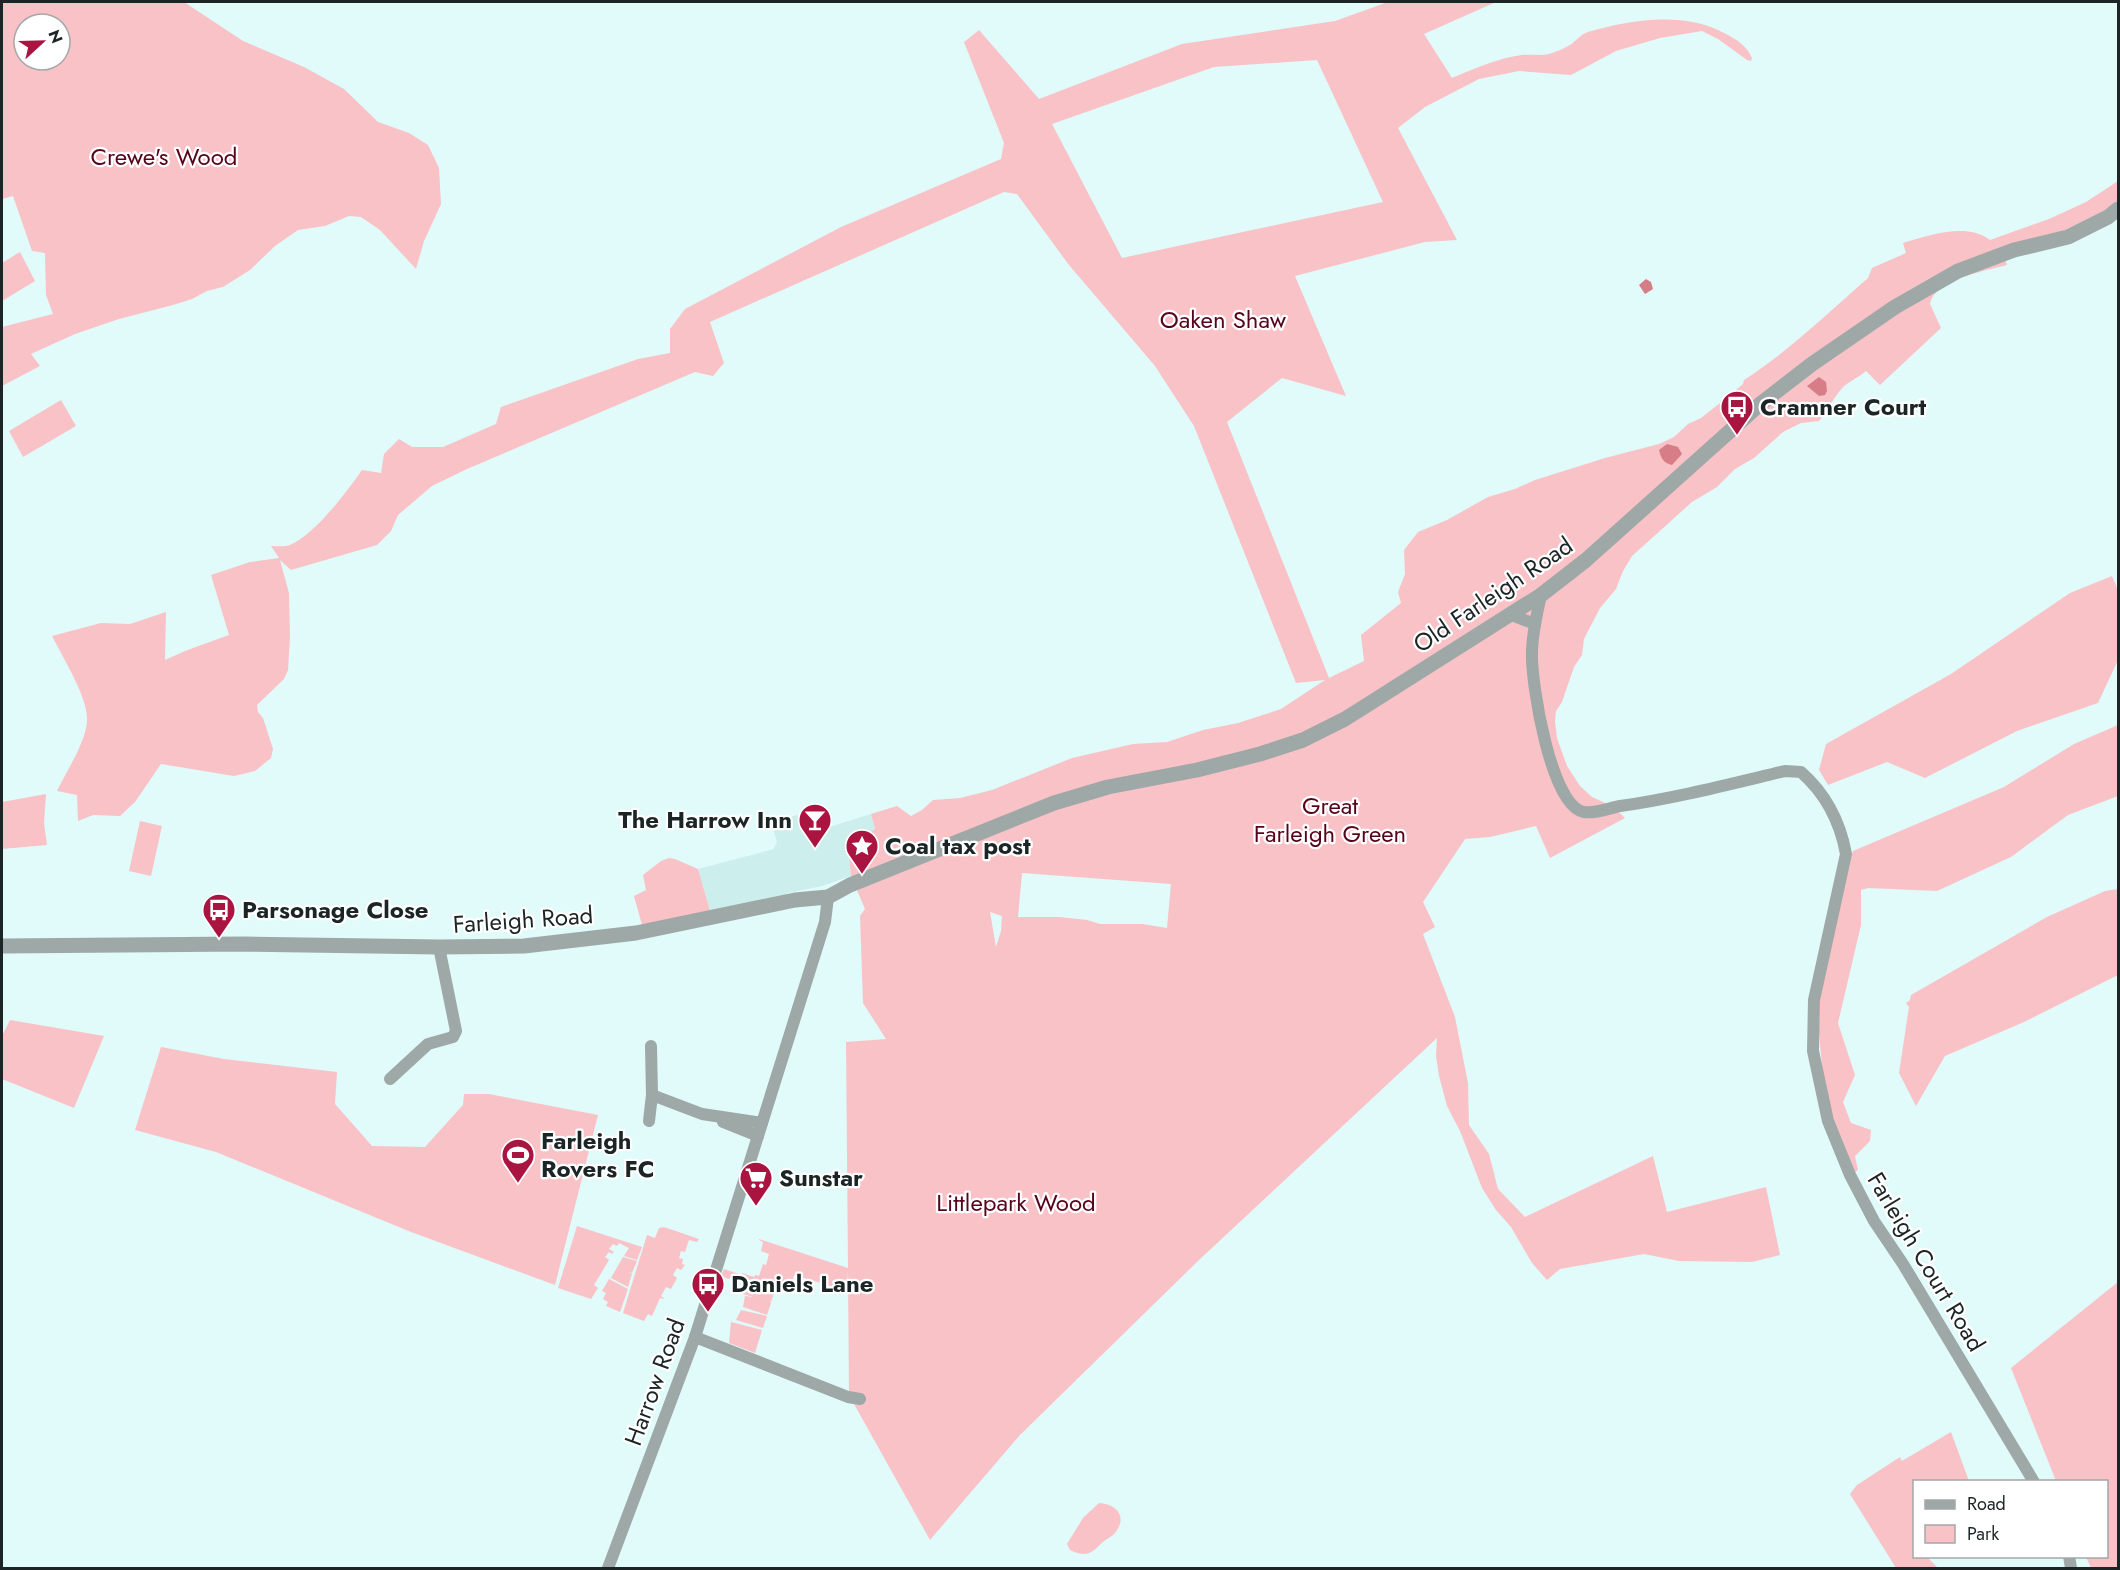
<svg xmlns="http://www.w3.org/2000/svg" width="2120" height="1570" viewBox="0 0 2120 1570" font-family="Jost,sans-serif">
<style>
.built{fill:#cceeed}
.green{fill:#f9c2c7;fill-rule:evenodd}
.water{fill:#d67d88}
.lines{fill:none;stroke-linecap:round;stroke-linejoin:round}
.minor{stroke:#9da8a7;stroke-width:12}
.tertiary{stroke:#9da8a7;stroke-width:15}
.labels{text-anchor:middle;stroke-width:4.5;stroke-linejoin:round;paint-order:stroke}
.park-label{font-size:24px;fill:#56041c;stroke:#fff}
.poi-label{font-size:24px;font-weight:bold;fill:#1c2525;stroke:#fff;text-anchor:start}
.street-label{font-size:24px;fill:#1c2525;stroke:#fff}
</style>
<rect width="100%" height="100%" fill="#e1fafa"/>
<path class="built" d="M 820,809 L 826,828 L 871,814 L 875,829 L 848,847 L 851,876 L 822,886 L 787,893 L 785,897 L 711,914 L 698,869 L 774,849 L 777,842 L 771,822 Z"/>
<g class="green">
<path d="M 2,2 L 184,2 L 243,41 L 304,67 L 344,89 L 378,122 L 409,133 L 428,145 L 439,168 L 441,204 L 424,241 L 416,269 L 380,230 L 361,217 L 349,216 L 325,226 L 298,230 L 275,246 L 250,270 L 223,287 L 207,291 L 192,299 L 173,305 L 119,319 L 75,334 L 31,354 L 40,366 L 2,386 L 2,327 L 53,314 L 46,295 L 45,253 L 32,251 L 13,196 L 2,199 ZM 24,24 L 60,24 L 60,60 L 24,60 Z"/>
<path d="M 1388,2 L 1496,2 L 1424,34 L 1452,78 C 1474,69 1498,58 1522,55 C 1531,54 1540,56 1549,54 C 1556,52 1563,49 1570,45 C 1576,41 1581,34 1588,32 C 1631,19 1686,11 1726,34 C 1737,40 1747,46 1752,58 L 1751,61 L 1747,60 L 1718,39 L 1702,31 L 1660,38 L 1616,51 L 1571,75 L 1519,71 L 1479,79 L 1425,107 L 1398,128 L 1457,240 L 1425,242 L 1295,276 L 1346,396 L 1282,378 L 1227,422 L 1329,678 L 1364,661 L 1361,635 L 1401,603 L 1398,592 L 1405,574 L 1404,550 L 1418,532 L 1447,520 L 1488,497 L 1515,489 L 1535,480 L 1605,458 L 1659,444 L 1674,437 L 1688,424 L 1701,418 L 1729,396 L 1743,384 L 1744,380 C 1789,351 1828,313 1868,278 L 1872,268 L 1906,253 L 1903,243 C 1929,235 1967,222 1990,240 L 2049,219 L 2086,202 L 2118,181 L 2118,202 L 2114,206 L 2005,260 L 2007,265 C 1985,271 1934,279 1930,304 L 1941,328 L 1880,385 L 1866,371 C 1858,378 1849,381 1842,388 C 1833,398 1828,411 1819,421 L 1801,423 L 1783,432 L 1754,458 L 1735,469 L 1717,487 L 1692,502 L 1632,556 L 1623,571 L 1616,589 L 1600,608 L 1584,639 L 1582,655 L 1574,667 L 1562,702 L 1556,711 L 1555,721 L 1557,738 L 1567,766 L 1580,786 L 1592,797 L 1614,807 L 1625,818 L 1550,858 L 1536,826 L 1490,837 L 1465,839 L 1423,902 L 1435,927 L 1423,934 L 1455,1017 L 1468,1083 L 1469,1125 L 1489,1154 L 1498,1189 L 1525,1217 L 1653,1156 L 1667,1212 L 1766,1187 L 1780,1255 L 1752,1262 L 1679,1261 L 1644,1254 L 1560,1269 L 1547,1280 L 1532,1263 L 1511,1227 L 1496,1210 L 1482,1188 L 1460,1131 L 1447,1106 L 1439,1076 L 1436,1056 L 1437,1038 L 1199,1260 L 1019,1436 L 930,1540 L 849,1395 L 848,1270 L 847,1291 L 794,1275 L 789,1291 L 776,1287 L 771,1302 L 769,1301 L 771,1303 L 767,1315 L 743,1307 L 745,1296 L 753,1297 L 740,1293 L 746,1279 L 741,1277 L 740,1280 L 731,1277 L 729,1279 L 721,1276 L 724,1269 L 742,1275 L 742,1273 L 754,1277 L 755,1275 L 759,1276 L 763,1264 L 766,1265 L 769,1254 L 761,1251 L 763,1242 L 759,1240 L 759,1239 L 848,1268 L 846,1042 L 886,1039 L 863,1003 L 860,916 L 865,909 L 851,876 L 848,847 L 875,829 L 871,814 L 897,806 L 911,816 L 922,810 L 933,800 L 960,798 L 992,790 L 1072,758 L 1133,744 L 1167,742 L 1203,730 L 1238,723 L 1281,709 L 1325,680 L 1296,683 L 1194,426 L 1155,366 L 1069,265 L 1017,194 L 1004,192 L 710,322 L 724,363 L 713,376 L 695,372 L 467,469 L 432,486 L 398,515 L 391,531 L 377,545 L 291,570 L 280,560 L 289,593 L 290,637 L 288,670 L 284,679 L 257,705 L 258,712 L 263,718 L 273,749 L 271,758 L 255,771 L 234,776 L 161,764 L 135,802 L 120,816 L 93,815 L 78,821 L 77,795 L 57,791 C 66,772 88,739 87,718 C 87,696 62,656 52,636 L 101,623 L 130,624 L 166,612 L 165,660 L 185,651 L 229,635 L 211,575 L 250,562 L 279,558 L 271,546 C 277,546 285,547 290,545 C 314,535 347,492 362,470 L 381,473 L 384,454 L 399,439 L 412,447 L 443,447 L 496,424 L 501,407 L 638,359 L 670,353 L 670,329 L 685,309 L 841,227 L 1001,159 L 1004,143 L 964,42 L 979,30 L 1039,99 L 1182,44 L 1335,21 ZM 1317,60 L 1383,202 L 1122,258 L 1052,124 L 1214,67 ZM 1022,873 L 1171,884 L 1167,928 L 1142,924 L 1100,924 L 1087,920 L 1059,917 L 1018,917 ZM 990,912 L 1002,916 L 1001,931 L 996,947 Z"/>
<path d="M 20,252 L 35,281 L 2,301 L 2,263 Z"/>
<path d="M 61,400 L 76,426 L 23,457 L 9,431 Z"/>
<path d="M 2112,576 L 2118,590 L 2118,660 L 2098,703 L 2017,731 L 1925,778 L 1887,762 L 1828,785 L 1819,770 L 1826,744 L 1951,674 L 2070,593 Z"/>
<path d="M 2118,725 L 2118,796 L 2068,815 L 2011,857 L 1937,891 L 1868,888 L 1861,890 L 1861,925 L 1838,1023 L 1855,1075 L 1843,1102 L 1851,1123 L 1871,1130 L 1870,1141 L 1855,1156 L 1858,1170 L 1853,1174 L 1834,1123 L 1823,1078 L 1819,1032 L 1820,993 L 1840,896 L 1853,851 L 2004,787 L 2074,744 Z"/>
<path d="M 46,794 L 44,823 L 47,845 L 2,849 L 2,802 Z"/>
<path d="M 140,821 L 162,826 L 151,876 L 129,871 Z"/>
<path d="M 669,858 L 675,859 L 698,869 L 711,914 L 642,925 L 634,896 L 646,890 L 643,875 L 661,861 Z"/>
<path d="M 2118,889 L 2118,975 L 2024,1022 L 1945,1056 L 1916,1106 L 1899,1073 L 1909,1007 L 1906,1003 L 1910,1000 L 1911,995 L 2047,917 L 2105,891 Z"/>
<path d="M 10,1020 L 104,1036 L 74,1108 L 2,1079 L 2,1036 Z"/>
<path d="M 161,1047 L 224,1059 L 337,1072 L 335,1104 L 372,1146 L 425,1147 L 463,1105 L 464,1094 L 489,1094 L 598,1115 L 555,1285 L 411,1232 L 216,1152 L 135,1130 Z"/>
<path d="M 577,1226 L 642,1247 L 637,1260 L 624,1256 L 629,1248 L 619,1243 L 617,1246 L 613,1244 L 609,1249 L 614,1252 L 612,1254 L 609,1252 L 605,1257 L 609,1260 L 594,1285 L 598,1288 L 591,1299 L 558,1288 Z"/>
<path d="M 664,1227 L 699,1239 L 697,1242 L 689,1240 L 685,1252 L 681,1251 L 679,1258 L 683,1259 L 682,1264 L 685,1265 L 681,1270 L 677,1268 L 673,1275 L 677,1278 L 671,1289 L 666,1287 L 661,1296 L 665,1299 L 660,1298 L 652,1316 L 648,1314 L 644,1321 L 623,1313 L 647,1235 L 655,1238 L 659,1228 Z"/>
<path d="M 623,1257 L 637,1261 L 632,1273 L 628,1272 L 632,1274 L 628,1287 L 611,1278 Z"/>
<path d="M 609,1279 L 628,1289 L 620,1312 L 606,1306 L 608,1302 L 603,1299 L 606,1293 L 602,1291 Z"/>
<path d="M 2118,1282 L 2118,1568 L 2091,1568 L 2086,1557 L 2106,1556 L 2106,1482 L 2056,1481 L 2011,1368 Z"/>
<path d="M 741,1310 L 767,1316 L 763,1328 L 736,1320 Z"/>
<path d="M 731,1322 L 762,1330 L 755,1353 L 729,1343 Z"/>
<path d="M 1951,1432 L 1969,1481 L 1914,1482 L 1914,1556 L 1927,1557 L 1938,1568 L 1896,1568 L 1850,1494 L 1857,1485 L 1900,1457 L 1902,1461 Z"/>
<path d="M 1099,1503 C 1115,1504 1127,1515 1117,1530 C 1114,1536 1108,1538 1103,1542 C 1097,1547 1092,1554 1084,1554 C 1079,1554 1074,1552 1070,1550 L 1067,1544 L 1083,1518 Z"/>
</g>
<g class="water">
<path d="M 1646,279 L 1651,282 L 1653,289 L 1645,294 L 1639,285 Z"/>
<path d="M 1819,377 L 1826,382 L 1827,391 L 1825,395 L 1819,396 L 1807,386 Z"/>
<path d="M 1667,444 L 1678,447 L 1682,454 L 1672,465 C 1663,463 1661,458 1659,450 Z"/>
</g>
<g class="lines">
<g class="minor">
<path d="M 1541,595 C 1537,614 1532,633 1532,653 C 1531,683 1551,807 1584,812 C 1596,814 1609,808 1620,806 C 1676,798 1730,784 1785,771 L 1801,772 C 1826,794 1840,821 1846,854 L 1814,1000 L 1813,1051 L 1828,1121 L 1850,1175 L 1874,1221 L 1903,1264 L 2034,1482"/>
<path d="M 1511,615 L 1535,624"/>
<path d="M 390,1079 L 428,1044 L 453,1037 L 456,1031 L 439,947"/>
<path d="M 652,1095 L 702,1114 L 762,1123"/>
<path d="M 649,1121 L 652,1095 L 651,1046"/>
<path d="M 723,1122 L 758,1136"/>
<path d="M 695,1337 L 848,1397 L 860,1399"/>
<path d="M 2069,1556 L 2071,1568"/>
<path d="M 608,1568 L 695,1337 L 825,922 L 828,897"/>
</g>
<path class="tertiary" d="M 2,946 L 244,944 L 439,947 L 524,946 L 636,933 L 795,900 L 828,897 L 850,885 L 1054,803 L 1108,787 L 1197,770 L 1260,754 L 1303,740 L 1345,719 L 1541,595 L 1586,560 L 1759,405 L 1812,364 L 1895,307 L 1958,271 L 2014,250 L 2068,237 L 2108,217 L 2118,209"/>
</g>
<defs>
<g id="bus-pin" transform="scale(1.725)"><path d="M0 17L-7.5 6A9.5 9.5 0 1 1 7.5 6Z" fill="#aa1440" stroke="#fff"/><path d="M-5-6H5V4H4V6H2V4H-2V6H-4V4H-5ZM-3.5-4V0h7V-4ZM-3.5 1.2v1.5H-2V1.2ZM2 1.2v1.5H3.5V1.2Z" fill="#fff"/></g>
<g id="bar-pin" transform="scale(1.725)"><path d="M0 17L-7.5 6A9.5 9.5 0 1 1 7.5 6Z" fill="#aa1440" stroke="#fff"/><path d="M-6-5H6L.8 .8V4.5H3.5V6h-7V4.5H-.8V.8Z" fill="#fff"/></g>
<g id="sight-pin" transform="scale(1.725)"><path d="M0 17L-7.5 6A9.5 9.5 0 1 1 7.5 6Z" fill="#aa1440" stroke="#fff"/><path d="M0-6L1.8-2.2L6-1.7L2.9 1.2L3.7 5.4L0 3.3L-3.7 5.4L-2.9 1.2L-6-1.7L-1.8-2.2Z" fill="#fff"/></g>
<g id="stadium-pin" transform="scale(1.725)"><path d="M0 17L-7.5 6A9.5 9.5 0 1 1 7.5 6Z" fill="#aa1440" stroke="#fff"/><path d="M0-5a6.5 5 0 1 0 0 10a6.5 5 0 1 0 0-10ZM-3.5-1.8h7v3.6h-7Z" fill="#fff"/></g>
<g id="supermarket-pin" transform="scale(1.725)"><path d="M0 17L-7.5 6A9.5 9.5 0 1 1 7.5 6Z" fill="#aa1440" stroke="#fff"/><path d="M-6-5.5h2.5l.6 2H6L4.5 2H-2.5L-4.4-4H-6ZM-1.5 3.2a1.3 1.3 0 1 0 .1 0ZM3 3.2a1.3 1.3 0 1 0 .1 0Z" fill="#fff"/></g>
</defs>
<g fill-rule="evenodd">
<use href="#bus-pin" x="1737" y="407"/>
<use href="#bar-pin" x="815" y="820"/>
<use href="#sight-pin" x="862" y="846"/>
<use href="#bus-pin" x="219" y="910"/>
<use href="#stadium-pin" x="518" y="1155"/>
<use href="#supermarket-pin" x="756" y="1178"/>
<use href="#bus-pin" x="708" y="1284"/>
</g>
<g class="labels">
<g class="park-label">
<text x="164" y="165">Crewe's Wood</text>
<text x="1223" y="328">Oaken Shaw</text>
<text x="1330" y="814">Great<tspan x="1330" dy="28">Farleigh Green</tspan></text>
<text x="1016" y="1211">Littlepark Wood</text>
</g>
<g class="poi-label">
<text x="1760" y="415">Cramner Court</text>
<text x="792" y="828" text-anchor="end">The Harrow Inn</text>
<text x="885" y="854">Coal tax post</text>
<text x="242" y="918">Parsonage Close</text>
<text x="541" y="1149">Farleigh<tspan x="541" dy="28">Rovers FC</tspan></text>
<text x="779" y="1186">Sunstar</text>
<text x="731" y="1292">Daniels Lane</text>
</g>
<g class="street-label">
<text transform="translate(1493 595) rotate(-34)" y="8">Old Farleigh Road</text>
<text transform="translate(523 920) rotate(-4)" y="8">Farleigh Road</text>
<text transform="translate(1926 1262) rotate(59)" y="8">Farleigh Court Road</text>
<text transform="translate(655 1382) rotate(-70)" y="8">Harrow Road</text>
</g>
</g>
<rect width="2120" height="1570" fill="none" stroke="#1c2525" stroke-width="6"/>
<rect x="1913" y="1480" width="195" height="78" fill="#ffffff" stroke="#a4a8a8" stroke-width="1.5"/>
<rect x="1925" y="1500" width="30" height="9" fill="#9da8a7" stroke="#a4a8a8" stroke-width="1.5"/>
<text x="1967" y="1510" font-size="18" fill="#1c2525">Road</text>
<rect x="1925" y="1525" width="30" height="18" fill="#f9c2c7" stroke="#a4a8a8" stroke-width="1.5"/>
<text x="1967" y="1540" font-size="18" fill="#1c2525">Park</text>
<g transform="translate(42 42) rotate(68)"><circle r="28" fill="#ffffff" stroke="#a4a8a8" stroke-width="1.5"/>
<path d="M0-4.5L10 22L0 15L-10 22Z" fill="#aa1440"/>
<text y="-9" font-size="16" font-weight="bold" text-anchor="middle" fill="#1c2525">N</text>
</g>
</svg>
